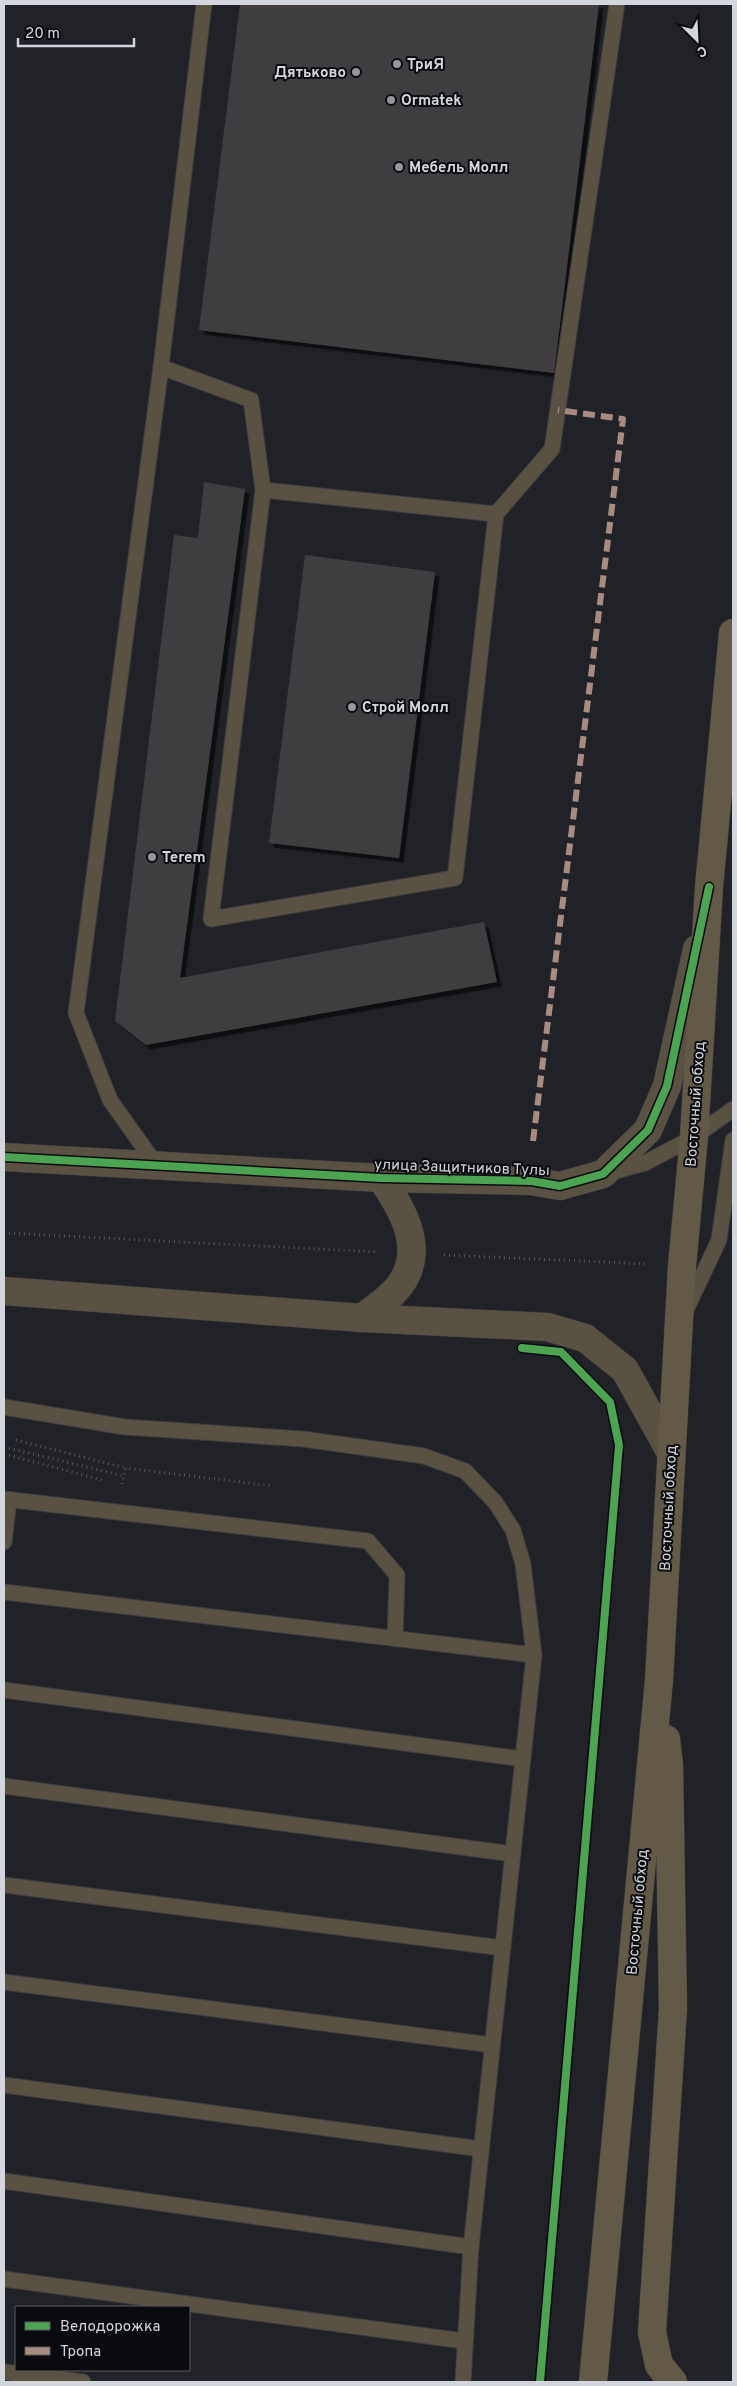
<svg xmlns="http://www.w3.org/2000/svg" width="737" height="2386" viewBox="0 0 737 2386" font-family="Overpass,sans-serif">
<style>
.building{fill:#3f3e3f;filter:url(#shadow)}
.lines{fill:none;stroke-linecap:round;stroke-linejoin:round}
.lane-casing{stroke:#3b3c40;stroke-width:17}
.street-casing{stroke:#3b3c40;stroke-width:29}
.primary-casing{stroke:#3b3c40;stroke-width:29}
.path{stroke:#5a564e;stroke-width:3;stroke-dasharray:1 4;stroke-linecap:butt}
.lane{stroke:#595243;stroke-width:15}
.street{stroke:#595243;stroke-width:28}
.primary{stroke:#625946;stroke-width:28}
.quiet{stroke:#a88b81;stroke-width:6;stroke-dasharray:12 6;stroke-linecap:butt}
.cycleway-casing{stroke:#0a0b0f;stroke-width:11}
.cycleway{stroke:#4ca352;stroke-width:8}
.poi-dot{fill:#95979e;stroke:#0a0b0f;stroke-width:2}
.labels{text-anchor:middle;stroke-width:4;stroke-linejoin:round;paint-order:stroke}
.poi-label{font-size:15px;font-weight:bold;fill:#d4d6dd;stroke:#0a0b0f;text-anchor:start}
.street-label{font-size:15px;fill:#d4d6dd;stroke:#0a0b0f}
</style>
<defs>
<filter id="shadow"><feDropShadow dx="4.5" dy="4.5" stdDeviation="0" flood-color="#0009"/></filter>
</defs>
<rect width="100%" height="100%" fill="#212228"/>
<g class="building">
<path d="M 240,4 L 599,4 L 554,373 L 199,330 Z"/>
<path d="M 204,482 L 245,489 L 180,978 L 484,922 L 497,982 L 146,1045 L 115,1021 L 174,535 L 198,538 Z"/>
<path d="M 305,555 L 435,572 L 399,858 L 269,843 Z"/>
</g>
<g class="lines">
<g class="lane-casing">
<g id="lane">
<path d="M 161,367 L 251,400 L 263,490"/>
<path d="M 496,514 L 263,490 L 211,919 L 455,878 L 496,514 L 552,449 L 617,4"/>
<path d="M 157,1166 L 110,1100 L 76,1013 L 161,367 L 204,4"/>
<path d="M 612,1172 L 645,1163 L 694,1137 L 733,1109"/>
<path d="M 686,1310 L 719,1240 L 733,1140"/>
<path d="M 4,1407 L 125,1427 L 303,1439 L 424,1456 L 465,1471 L 495,1502 L 513,1530 L 523,1564 L 534,1655 L 471,2247 L 463,2382"/>
<path d="M 4,1499 L 368,1541 L 397,1575 L 395,1639"/>
<path d="M 4,1542 L 9,1501"/>
<path d="M 4,1592 L 534,1655"/>
<path d="M 4,1690 L 523,1759"/>
<path d="M 4,1786 L 513,1854"/>
<path d="M 4,1885 L 503,1948"/>
<path d="M 4,1982 L 492,2045"/>
<path d="M 4,2085 L 481,2149"/>
<path d="M 4,2181 L 471,2247"/>
<path d="M 4,2279 L 464,2341"/>
<path d="M 4,2372 L 83,2382"/>
</g>
</g>
<g class="street-casing">
<g id="street">
<path d="M 4,1157 L 381,1178 L 531,1181 L 560,1186 L 603,1174 L 648,1130 L 667,1086 L 697,949"/>
<path d="M 4,1291 L 362,1318 L 547,1327 L 585,1338 L 625,1370 L 671,1453"/>
<path d="M 362,1318 C 373,1309 386,1301 395,1291 C 429,1254 404,1211 381,1178"/>
</g>
</g>
<g class="primary-casing">
<g id="primary">
<path d="M 666,1739 L 669,1765 L 673,2009 L 652,2332 L 659,2365 L 673,2382"/>
<path d="M 593,2382 L 659,1680 L 682,1266 L 694,1137 L 709,887 L 733,633"/>
</g>
</g>
<g class="path">
<path d="M 4,1233 L 378,1252"/>
<path d="M 444,1255 L 648,1264"/>
<path d="M 16,1440 L 126,1468"/>
<path d="M 4,1447 L 124,1476"/>
<path d="M 4,1454 L 102,1480"/>
<path d="M 122,1484 L 126,1468 L 273,1486"/>
</g>
<use href="#lane" class="lane"/>
<use href="#street" class="street"/>
<use href="#primary" class="primary"/>
<path class="quiet" d="M 533,1141 L 623,419 L 558,410"/>
<g class="cycleway-casing">
<g id="cycleway">
<path d="M 4,1157 L 381,1178 L 531,1181 L 560,1186 L 603,1174 L 648,1130 L 667,1086 L 709,887"/>
<path d="M 522,1348 L 561,1352 L 610,1402 L 619,1445 L 540,2382"/>
</g>
</g>
<use href="#cycleway" class="cycleway"/>
</g>
<g class="poi-dot">
<circle cx="397" cy="64" r="5"/>
<circle cx="356" cy="72" r="5"/>
<circle cx="391" cy="100" r="5"/>
<circle cx="399" cy="167" r="5"/>
<circle cx="352" cy="707" r="5"/>
<circle cx="152" cy="857" r="5"/>
</g>
<g class="labels">
<g class="poi-label">
<text x="407" y="69">ТриЯ</text>
<text x="346" y="77" text-anchor="end">Дятьково</text>
<text x="401" y="105">Ormatek</text>
<text x="409" y="172">Мебель Молл</text>
<text x="362" y="712">Строй Молл</text>
<text x="162" y="862">Terem</text>
</g>
<g class="street-label">
<text transform="translate(695 1104) rotate(-86)" y="5">Восточный обход</text>
<text transform="translate(462 1167) rotate(2)" y="5">улица Защитников Тулы</text>
<text transform="translate(668 1508) rotate(-87)" y="5">Восточный обход</text>
<text transform="translate(637 1912) rotate(-85)" y="5">Восточный обход</text>
</g>
</g>
<rect width="737" height="2386" fill="none" stroke="#d4d6dd" stroke-width="10"/>
<rect x="15" y="2306" width="175" height="65" fill="#0a0b0f" stroke="#5b5c61"/>
<rect x="25" y="2322" width="25" height="8" fill="#4ca352" stroke="#5b5c61"/>
<text x="60" y="2331" font-size="15" fill="#d4d6dd">Велодорожка</text>
<rect x="25" y="2347" width="25" height="8" fill="#a88b81" stroke="#5b5c61"/>
<text x="60" y="2356" font-size="15" fill="#d4d6dd">Тропа</text>
<g transform="translate(697 40) rotate(156)" stroke="#0a0b0f" stroke-width="4" paint-order="stroke">
<path d="M0-4L9 19L0 12L-9 19Z" fill="#d4d6dd"/>
<text y="-8" font-size="14" font-weight="bold" text-anchor="middle" fill="#d4d6dd">С</text>
</g>
<path d="M18 38v8h116v-8" fill="none" stroke="#d4d6dd" stroke-width="2.5"/>
<text x="25" y="38" font-size="15" fill="#d4d6dd" stroke="#0a0b0f" stroke-width="4" paint-order="stroke">20 m</text>
</svg>
